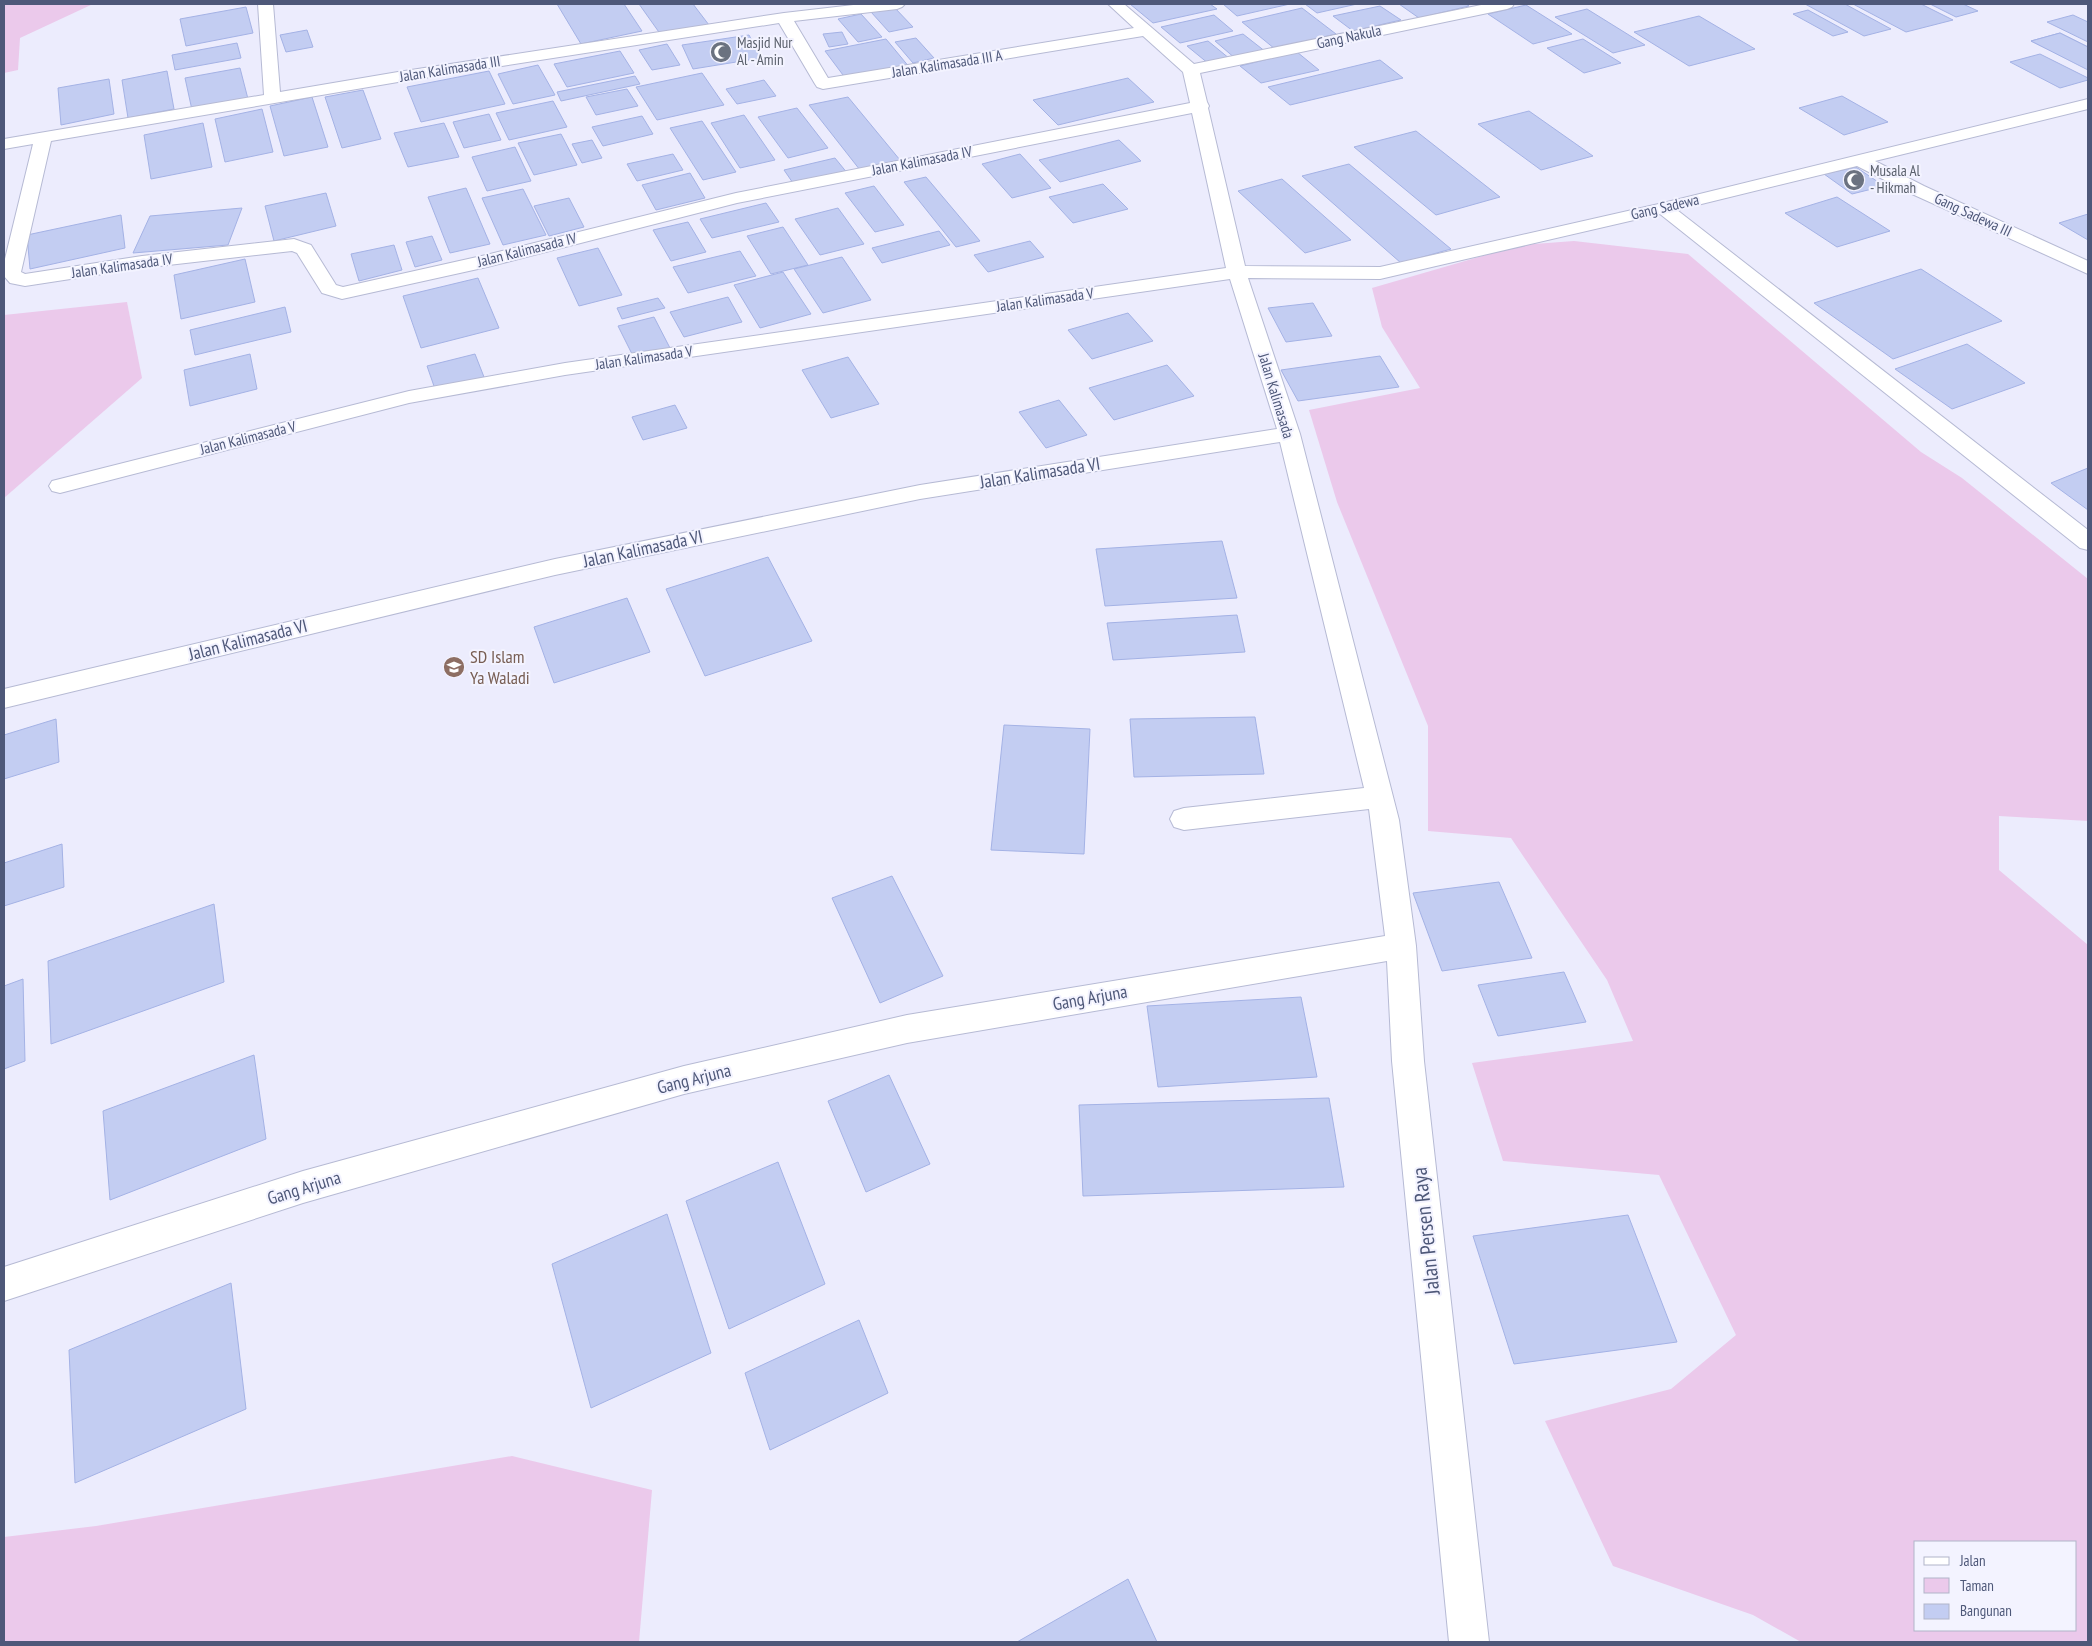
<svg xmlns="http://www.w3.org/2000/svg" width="2092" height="1646" viewBox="0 0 2092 1646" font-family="'PT Sans Narrow',sans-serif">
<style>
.green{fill:#ebc9eb;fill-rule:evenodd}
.building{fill:#c3cdf2;stroke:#a4b2e5}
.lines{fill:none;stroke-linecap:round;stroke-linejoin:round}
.street-casing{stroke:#b6bad4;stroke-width:2}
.street{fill:#fff;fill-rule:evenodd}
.labels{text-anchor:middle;stroke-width:4;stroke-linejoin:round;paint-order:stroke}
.far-street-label{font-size:15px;fill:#4e5879;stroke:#f3f3ff}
.far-worship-label{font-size:15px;fill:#5b616d;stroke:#f3f3ff;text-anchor:start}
.street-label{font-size:18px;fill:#4e5879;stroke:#f3f3ff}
.education-label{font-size:18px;fill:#785e54;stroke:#f3f3ff;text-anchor:start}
.near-street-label{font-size:21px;fill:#4e5879;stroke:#f3f3ff}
</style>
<rect width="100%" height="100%" fill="#ececfd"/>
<g class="green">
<path d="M 4,4 L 93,4 L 20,38 L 18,70 L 4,73 Z"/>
<path d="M 1574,241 L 1688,254 L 1921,452 L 1962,478 L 2088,579 L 2088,821 L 1999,816 L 1999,870 L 2088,945 L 2088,1642 L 1801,1642 L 1753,1615 L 1613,1566 L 1545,1421 L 1671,1389 L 1736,1335 L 1659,1175 L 1503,1161 L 1472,1063 L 1633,1041 L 1607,980 L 1511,838 L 1428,831 L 1428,726 L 1337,502 L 1309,410 L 1420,388 L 1382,327 L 1372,288 L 1520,245 ZM 1916,1542 L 2076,1542 L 2076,1630 L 1916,1630 Z"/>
<path d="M 127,302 L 142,378 L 4,498 L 4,315 Z"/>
<path d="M 512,1456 L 652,1490 L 639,1642 L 4,1642 L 4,1537 L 96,1526 Z"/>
</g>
<g class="building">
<path d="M 557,4 L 624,4 L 642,31 L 581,44 Z"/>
<path d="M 639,4 L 693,4 L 709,25 L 661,35 Z"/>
<path d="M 1130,4 L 1210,4 L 1217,9 L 1153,23 Z"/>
<path d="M 1223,4 L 1290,4 L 1237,16 Z"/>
<path d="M 1305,4 L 1357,4 L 1317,13 Z"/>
<path d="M 1399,4 L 1466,4 L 1469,6 L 1419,18 Z"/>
<path d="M 1805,4 L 1845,4 L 1891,29 L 1864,36 Z"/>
<path d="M 1853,4 L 1921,4 L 1953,20 L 1906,32 Z"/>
<path d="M 1930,4 L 1963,4 L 1978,11 L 1956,17 Z"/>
<path d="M 1526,5 L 1572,34 L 1533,44 L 1488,14 Z"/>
<path d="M 1380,6 L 1401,20 L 1353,31 L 1333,16 Z"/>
<path d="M 246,7 L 253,33 L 186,46 L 180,19 Z"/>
<path d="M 894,7 L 913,27 L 889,32 L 871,12 Z"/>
<path d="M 1302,8 L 1336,34 L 1275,49 L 1242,22 Z"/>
<path d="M 1587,9 L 1645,45 L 1613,53 L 1555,17 Z"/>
<path d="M 1808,10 L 1848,32 L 1833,36 L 1793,14 Z"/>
<path d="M 861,14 L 882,37 L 858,42 L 838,19 Z"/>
<path d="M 1214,15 L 1233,31 L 1180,43 L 1161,27 Z"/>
<path d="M 2073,15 L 2088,22 L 2088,42 L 2047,22 Z"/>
<path d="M 1699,16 L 1755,49 L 1689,66 L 1634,32 Z"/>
<path d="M 307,30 L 313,47 L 286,52 L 280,35 Z"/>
<path d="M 842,32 L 848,44 L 829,47 L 823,34 Z"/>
<path d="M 2060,33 L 2088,47 L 2088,55 L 2070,60 L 2031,41 Z"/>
<path d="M 2060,33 L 2088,47 L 2088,70 L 2031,41 Z"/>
<path d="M 1243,34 L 1266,52 L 1236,59 L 1215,41 Z"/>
<path d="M 749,35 L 761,58 L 693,69 L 682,45 Z"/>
<path d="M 916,38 L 934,58 L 913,63 L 895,42 Z"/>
<path d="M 886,39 L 910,68 L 846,79 L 825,51 Z"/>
<path d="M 1583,39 L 1621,63 L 1584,73 L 1547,48 Z"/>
<path d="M 1208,41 L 1230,59 L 1209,64 L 1187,46 Z"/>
<path d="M 237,43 L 241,58 L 175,70 L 172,55 Z"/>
<path d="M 667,44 L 680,65 L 652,70 L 639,50 Z"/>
<path d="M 620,51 L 634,73 L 567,87 L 554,64 Z"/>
<path d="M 1297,52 L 1319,70 L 1261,83 L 1240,66 Z"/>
<path d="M 2040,54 L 2088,78 L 2088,80 L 2060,88 L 2010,62 Z"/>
<path d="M 1380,60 L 1403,78 L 1290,105 L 1268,87 Z"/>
<path d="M 538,65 L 555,95 L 513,104 L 498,74 Z"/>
<path d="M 240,68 L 248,99 L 192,110 L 185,78 Z"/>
<path d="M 167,71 L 174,109 L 128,118 L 122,80 Z"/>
<path d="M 489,71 L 505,104 L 421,122 L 407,87 Z"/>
<path d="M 702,73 L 724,105 L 657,120 L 636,87 Z"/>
<path d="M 635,76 L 640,84 L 561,101 L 557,92 Z"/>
<path d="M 1128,78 L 1154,102 L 1058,125 L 1033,100 Z"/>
<path d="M 109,79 L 114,114 L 61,125 L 58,88 Z"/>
<path d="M 764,80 L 776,96 L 737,104 L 726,89 Z"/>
<path d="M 627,89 L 638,106 L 596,115 L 586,97 Z"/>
<path d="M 363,90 L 381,139 L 342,148 L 325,97 Z"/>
<path d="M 1842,96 L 1888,122 L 1844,135 L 1799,108 Z"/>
<path d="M 312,97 L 328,147 L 284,156 L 270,106 Z"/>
<path d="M 848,97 L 900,160 L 860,170 L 809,105 Z"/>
<path d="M 553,101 L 567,127 L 509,140 L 496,113 Z"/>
<path d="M 797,108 L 828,148 L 788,158 L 758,117 Z"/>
<path d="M 262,109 L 273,152 L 225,162 L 215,119 Z"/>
<path d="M 1529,111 L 1593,156 L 1541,170 L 1478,124 Z"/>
<path d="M 489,114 L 501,140 L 464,148 L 453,122 Z"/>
<path d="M 744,115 L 775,160 L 740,168 L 711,123 Z"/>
<path d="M 642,116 L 653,134 L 603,146 L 592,127 Z"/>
<path d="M 702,121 L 736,172 L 703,180 L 670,128 Z"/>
<path d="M 203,123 L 212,167 L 151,179 L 144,135 Z"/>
<path d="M 444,123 L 459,157 L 408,167 L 394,133 Z"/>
<path d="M 1416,131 L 1500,197 L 1436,215 L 1354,147 Z"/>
<path d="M 561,134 L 577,165 L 534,175 L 518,143 Z"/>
<path d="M 592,140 L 602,158 L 582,163 L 572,144 Z"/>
<path d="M 1119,140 L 1141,161 L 1060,182 L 1039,160 Z"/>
<path d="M 515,147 L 531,181 L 487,191 L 472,157 Z"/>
<path d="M 673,154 L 683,170 L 637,181 L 627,164 Z"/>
<path d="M 1020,154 L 1051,188 L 1012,198 L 982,164 Z"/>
<path d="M 835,158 L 848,174 L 795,186 L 784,170 Z"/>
<path d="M 1349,164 L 1451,249 L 1401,263 L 1302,176 Z"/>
<path d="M 1856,167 L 1884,186 L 1852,194 L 1824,174 Z"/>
<path d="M 690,173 L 705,198 L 656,210 L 642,185 Z"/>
<path d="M 926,177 L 980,241 L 956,247 L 904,182 Z"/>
<path d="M 1282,179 L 1351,240 L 1305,253 L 1238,191 Z"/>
<path d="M 1103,184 L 1128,209 L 1073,223 L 1049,197 Z"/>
<path d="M 874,186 L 904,225 L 875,232 L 845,193 Z"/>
<path d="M 466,188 L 490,244 L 450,253 L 428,197 Z"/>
<path d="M 523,189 L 546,235 L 503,245 L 482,198 Z"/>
<path d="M 326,193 L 336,226 L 274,241 L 265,206 Z"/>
<path d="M 1837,197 L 1890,231 L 1837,247 L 1785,213 Z"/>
<path d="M 569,198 L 584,227 L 549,236 L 534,206 Z"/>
<path d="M 766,203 L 779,222 L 712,238 L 700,219 Z"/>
<path d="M 242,208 L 228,245 L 133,253 L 150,216 Z"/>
<path d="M 838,208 L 864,244 L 820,255 L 795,219 Z"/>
<path d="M 2088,214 L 2088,240 L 2059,223 Z"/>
<path d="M 121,215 L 125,248 L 30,269 L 27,235 Z"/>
<path d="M 688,222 L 706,252 L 671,261 L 653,230 Z"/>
<path d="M 783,227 L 808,265 L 771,274 L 747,236 Z"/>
<path d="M 939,231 L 950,245 L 882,263 L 872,248 Z"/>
<path d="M 432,236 L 442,260 L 415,267 L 406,242 Z"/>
<path d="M 1030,241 L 1044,257 L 988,272 L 974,255 Z"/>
<path d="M 394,245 L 402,270 L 359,281 L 351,254 Z"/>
<path d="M 598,248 L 622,295 L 579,306 L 557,258 Z"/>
<path d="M 740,251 L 756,276 L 688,293 L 673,267 Z"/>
<path d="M 842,257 L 871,300 L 823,313 L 794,269 Z"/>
<path d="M 245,259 L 255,302 L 181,319 L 174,275 Z"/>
<path d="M 1921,269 L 2002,321 L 1893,359 L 1814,303 Z"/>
<path d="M 783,272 L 811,314 L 760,328 L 734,285 Z"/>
<path d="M 478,278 L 499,328 L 421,348 L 403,296 Z"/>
<path d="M 728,297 L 742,322 L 684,337 L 670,312 Z"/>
<path d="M 658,298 L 665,308 L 622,319 L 617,308 Z"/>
<path d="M 1313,303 L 1332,336 L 1286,342 L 1268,308 Z"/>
<path d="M 285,307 L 291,332 L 195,355 L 190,330 Z"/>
<path d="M 1128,313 L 1153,341 L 1092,359 L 1068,330 Z"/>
<path d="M 654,317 L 670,348 L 634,358 L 618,326 Z"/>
<path d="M 1967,344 L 2025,383 L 1952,409 L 1895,369 Z"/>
<path d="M 250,354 L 257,389 L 190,406 L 184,370 Z"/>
<path d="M 475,354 L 484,377 L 435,389 L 427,366 Z"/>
<path d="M 1380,356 L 1399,387 L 1298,401 L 1281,370 Z"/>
<path d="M 848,357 L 879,404 L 831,418 L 802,370 Z"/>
<path d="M 1167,365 L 1194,396 L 1114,420 L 1089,388 Z"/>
<path d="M 1059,400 L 1087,435 L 1046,448 L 1019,412 Z"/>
<path d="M 675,405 L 687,428 L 643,440 L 632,417 Z"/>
<path d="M 2088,468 L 2088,510 L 2051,483 Z"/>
<path d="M 1222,541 L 1237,598 L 1105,606 L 1096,549 Z"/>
<path d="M 768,557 L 812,641 L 705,676 L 666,589 Z"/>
<path d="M 627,598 L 650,652 L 554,683 L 534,627 Z"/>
<path d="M 1237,615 L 1245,652 L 1113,660 L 1107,623 Z"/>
<path d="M 1255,717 L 1264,774 L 1134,777 L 1130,719 Z"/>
<path d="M 56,719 L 59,762 L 4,779 L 4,735 Z"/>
<path d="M 1004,725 L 1090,729 L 1084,854 L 991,850 Z"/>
<path d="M 62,844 L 64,887 L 4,906 L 4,863 Z"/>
<path d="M 892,876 L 943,976 L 880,1003 L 832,898 Z"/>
<path d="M 1499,882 L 1532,958 L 1442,971 L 1413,893 Z"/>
<path d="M 214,904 L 224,982 L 51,1044 L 48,961 Z"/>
<path d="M 1564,972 L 1586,1022 L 1498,1036 L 1478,985 Z"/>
<path d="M 23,979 L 25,1061 L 4,1069 L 4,986 Z"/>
<path d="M 1301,997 L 1317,1077 L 1158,1087 L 1147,1006 Z"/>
<path d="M 254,1055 L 266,1139 L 110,1200 L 103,1111 Z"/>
<path d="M 889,1075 L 930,1164 L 866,1192 L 828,1101 Z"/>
<path d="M 1329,1098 L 1344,1187 L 1083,1196 L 1079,1105 Z"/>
<path d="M 778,1162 L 825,1284 L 729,1329 L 686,1201 Z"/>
<path d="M 667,1214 L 711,1353 L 591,1408 L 552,1264 Z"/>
<path d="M 1628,1215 L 1677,1342 L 1514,1364 L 1473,1236 Z"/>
<path d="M 231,1283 L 246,1409 L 75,1483 L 69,1350 Z"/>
<path d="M 859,1320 L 888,1393 L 770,1450 L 745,1373 Z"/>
<path d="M 1128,1579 L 1157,1642 L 1017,1642 Z"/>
</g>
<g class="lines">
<g class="street-casing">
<path id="street" d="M 258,4 L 273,4 L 280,92 L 398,72 L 784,13 L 862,4 L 905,4 L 902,7 L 897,9 L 794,21 L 828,78 L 1134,28 L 1108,4 L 1124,4 L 1194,64 L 1486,4 L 1514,4 L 1512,7 L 1507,9 L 1200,73 L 1207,102 L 1209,106 L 1208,108 L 1245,266 L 1380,267 L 1663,203 L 2088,99 L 2088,109 L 1875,161 L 1924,186 L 2088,261 L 2088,274 L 1912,194 L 1857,166 L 1677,210 L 2088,530 L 2088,550 L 2080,548 L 1660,214 L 1380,279 L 1248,278 L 1300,434 L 1399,820 L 1416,946 L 1424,1061 L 1489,1642 L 1449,1642 L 1392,1061 L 1387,961 L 907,1043 L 684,1094 L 303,1203 L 4,1301 L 4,1267 L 303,1171 L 684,1066 L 907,1015 L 1385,936 L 1369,809 L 1184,830 L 1174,827 L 1170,819 L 1174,811 L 1184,808 L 1364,788 L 1280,442 L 920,499 L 555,575 L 4,708 L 4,689 L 555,559 L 920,485 L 1277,429 L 1230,279 L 565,375 L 409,403 L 60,493 L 52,491 L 49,486 L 52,481 L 409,391 L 565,363 L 1226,268 L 1192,113 L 737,203 L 487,267 L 342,299 L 322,293 L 297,253 L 292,251 L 142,268 L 25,286 L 10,283 L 4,276 L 4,263 L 33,144 L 4,149 L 4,139 L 264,95 ZM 779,23 L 815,84 L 817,87 L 823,89 L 1143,36 L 1183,72 L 1190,103 L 736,193 L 486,255 L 343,287 L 336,285 L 311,245 L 294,239 L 142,256 L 25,274 L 21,272 L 51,141 L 398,82 Z"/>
</g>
<use href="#street" class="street"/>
</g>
<defs>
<g id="mosque-disc" transform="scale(1.125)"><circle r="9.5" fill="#6b7280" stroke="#f3f3ff"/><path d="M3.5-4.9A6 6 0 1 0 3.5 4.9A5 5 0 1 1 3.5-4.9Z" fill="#fff"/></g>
<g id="school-disc" transform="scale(1.125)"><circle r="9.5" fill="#8d6e63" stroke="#f3f3ff"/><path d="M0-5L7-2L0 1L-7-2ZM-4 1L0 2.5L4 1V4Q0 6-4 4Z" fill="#fff"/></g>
</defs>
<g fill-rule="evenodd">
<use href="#mosque-disc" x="721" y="52"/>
<use href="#mosque-disc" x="1854" y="180"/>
<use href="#school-disc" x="454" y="667"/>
</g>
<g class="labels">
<g class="far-street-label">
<text transform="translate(1349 37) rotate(-12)" y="5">Gang Nakula</text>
<text transform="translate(947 64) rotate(-9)" y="5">Jalan Kalimasada III A</text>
<text transform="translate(450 69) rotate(-9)" y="5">Jalan Kalimasada III</text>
<text transform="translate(922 161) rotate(-11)" y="5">Jalan Kalimasada IV</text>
<text transform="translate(1665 207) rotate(-13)" y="5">Gang Sadewa</text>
<text transform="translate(1973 215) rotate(25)" y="5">Gang Sadewa III</text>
<text transform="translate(527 250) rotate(-14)" y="5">Jalan Kalimasada IV</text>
<text transform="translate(122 266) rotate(-8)" y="5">Jalan Kalimasada IV</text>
<text transform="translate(1045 300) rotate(-8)" y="5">Jalan Kalimasada V</text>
<text transform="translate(644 358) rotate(-8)" y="5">Jalan Kalimasada V</text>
<text transform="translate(1276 396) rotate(73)" y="5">Jalan Kalimasada</text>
<text transform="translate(248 438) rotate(-14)" y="5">Jalan Kalimasada V</text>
</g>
<g class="far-worship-label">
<text x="737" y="48">Masjid Nur<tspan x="737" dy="17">Al - Amin</tspan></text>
<text x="1870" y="176">Musala Al<tspan x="1870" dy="17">- Hikmah</tspan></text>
</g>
<g class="street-label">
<text transform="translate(1040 473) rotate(-9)" y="6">Jalan Kalimasada VI</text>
<text transform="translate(643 549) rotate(-12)" y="6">Jalan Kalimasada VI</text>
<text transform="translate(248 640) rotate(-14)" y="6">Jalan Kalimasada VI</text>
<text transform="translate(1090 998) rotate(-10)" y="6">Gang Arjuna</text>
<text transform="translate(694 1079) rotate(-14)" y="6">Gang Arjuna</text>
<text transform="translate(304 1188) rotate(-17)" y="6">Gang Arjuna</text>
</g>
<g class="education-label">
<text x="470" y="663">SD Islam<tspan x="470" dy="21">Ya Waladi</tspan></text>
</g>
<g class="near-street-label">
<text transform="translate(1426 1231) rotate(-96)" y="7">Jalan Persen Raya</text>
</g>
</g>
<rect width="2092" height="1646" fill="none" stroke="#4e5879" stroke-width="10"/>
<rect x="1914" y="1541" width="162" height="90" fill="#f3f3ff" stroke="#b1b5c9"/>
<rect x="1924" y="1557" width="25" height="8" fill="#ffffff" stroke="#b1b5c9"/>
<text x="1960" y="1566" font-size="15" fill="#4e5879">Jalan</text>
<rect x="1924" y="1578" width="25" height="15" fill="#ebc9eb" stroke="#b1b5c9"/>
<text x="1960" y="1591" font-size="15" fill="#4e5879">Taman</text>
<rect x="1924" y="1604" width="25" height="15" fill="#c3cdf2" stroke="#b1b5c9"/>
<text x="1960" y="1616" font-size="15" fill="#4e5879">Bangunan</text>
</svg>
